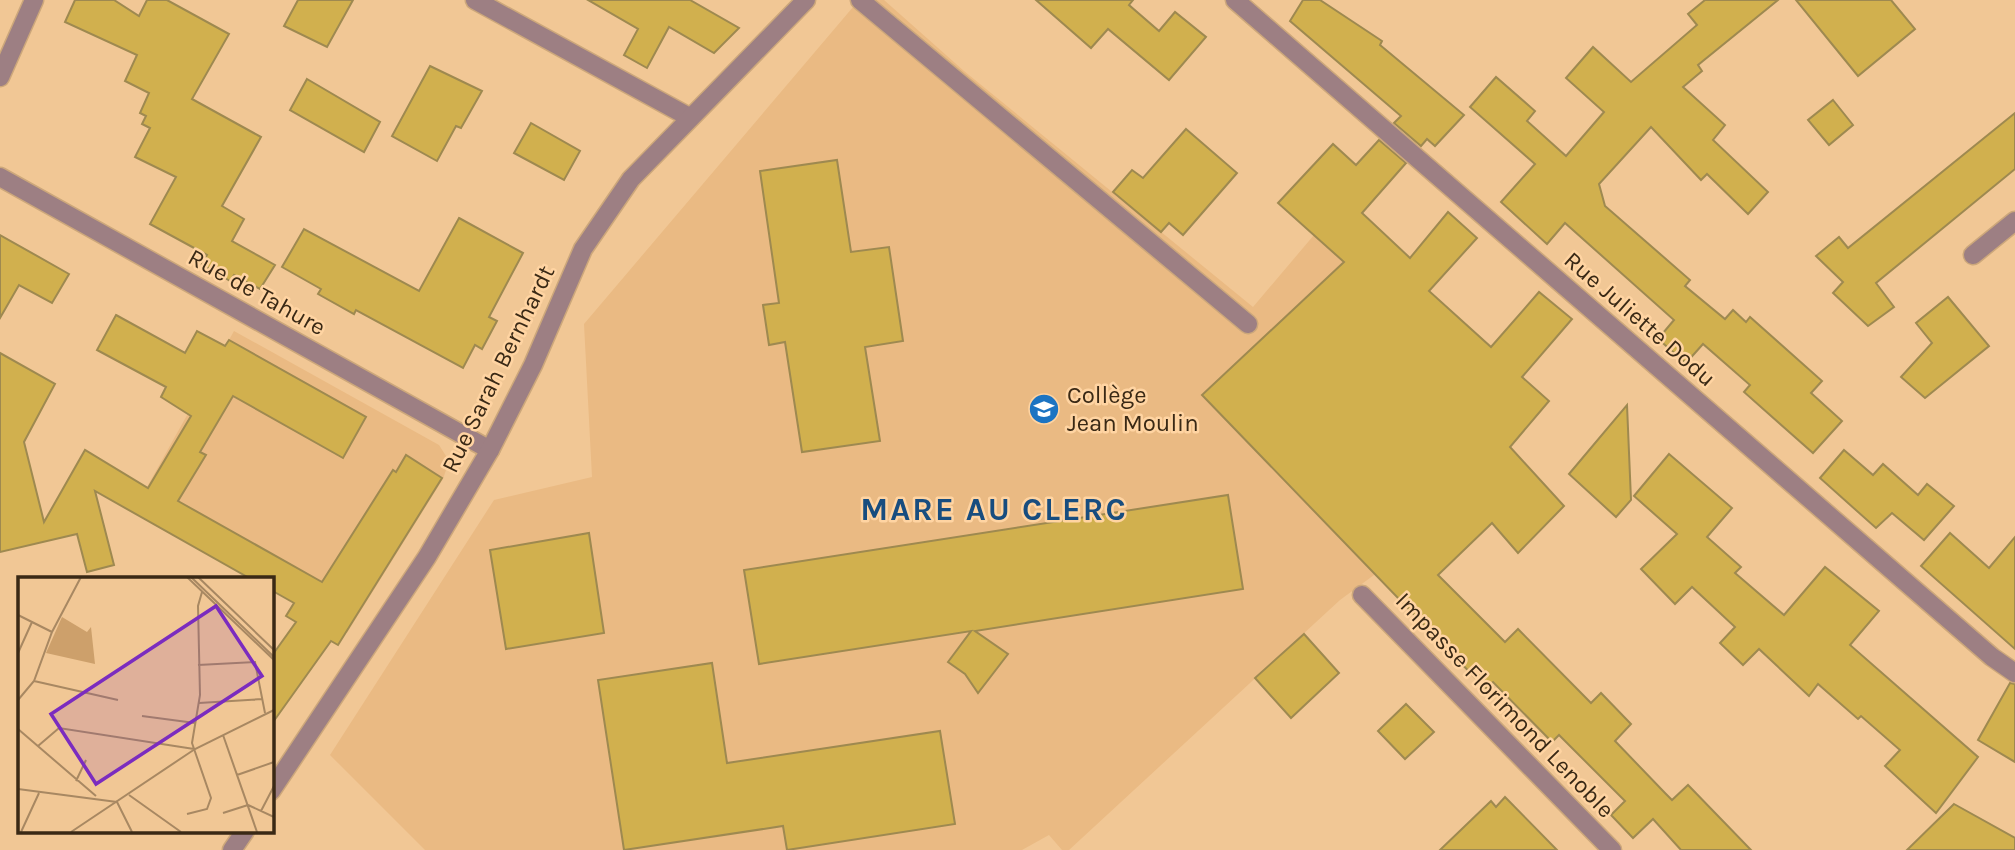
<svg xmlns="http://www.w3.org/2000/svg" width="2015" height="850" viewBox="0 0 2015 850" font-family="Karla,sans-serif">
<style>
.built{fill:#eaba83}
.building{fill:#d1b04e;stroke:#9e8950;stroke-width:2}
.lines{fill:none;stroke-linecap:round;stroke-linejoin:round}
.minor-casing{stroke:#cca77b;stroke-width:21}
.minor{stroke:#9d7f83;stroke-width:18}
.labels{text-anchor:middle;stroke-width:5;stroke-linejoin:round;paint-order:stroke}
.street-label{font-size:24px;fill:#3a2915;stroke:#ffd4a2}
.poi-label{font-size:24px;fill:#3a2915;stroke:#ffd4a2;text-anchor:start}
.district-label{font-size:32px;font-weight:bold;letter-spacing:2px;fill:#184d7f;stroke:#ffd4a2}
.inset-road{fill:none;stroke:#a88862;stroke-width:2}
.view{fill:#7b2cbf;fill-opacity:0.15;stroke:#7b2cbf;stroke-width:3.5}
.inset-edge{fill:none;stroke:#3a2915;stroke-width:3.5}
</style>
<rect width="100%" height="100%" fill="#f1c795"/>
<g class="built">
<path d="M 859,0 L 884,0 L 964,71 L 1253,307 L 1314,235 L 1392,307 L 1477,477 L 1374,575 L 1340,600 L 1069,850 L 1062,850 L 1049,835 L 1022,850 L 425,850 L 330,755 L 494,500 L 592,477 L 584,324 Z"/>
<path d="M 234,331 L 439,445 L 446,456 L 448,464 L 443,479 L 347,633 L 271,590 L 271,579 L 133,512 Z"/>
</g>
<g class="building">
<path d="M 75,0 L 114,0 L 139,16 L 147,0 L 167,0 L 229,34 L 192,99 L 261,137 L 222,206 L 244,219 L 232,241 L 275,265 L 260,289 L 234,275 L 230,281 L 202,264 L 207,255 L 150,224 L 176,177 L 135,157 L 150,128 L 142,124 L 146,116 L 140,113 L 149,93 L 125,81 L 137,55 L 65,22 Z"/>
<path d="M 298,0 L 353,0 L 327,47 L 284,26 Z"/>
<path d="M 588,0 L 690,0 L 739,28 L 714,53 L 669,27 L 647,68 L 624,55 L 638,29 Z"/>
<path d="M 1036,0 L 1133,0 L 1129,5 L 1159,31 L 1175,12 L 1206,37 L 1169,80 L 1108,29 L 1091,48 Z"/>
<path d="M 1303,0 L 1320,0 L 1382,41 L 1380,45 L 1464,115 L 1435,146 L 1427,139 L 1421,146 L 1394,123 L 1401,116 L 1290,21 Z"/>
<path d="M 1705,0 L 1778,0 L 1698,65 L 1702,71 L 1683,87 L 1725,125 L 1713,140 L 1768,192 L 1748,214 L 1707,174 L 1701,180 L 1651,127 L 1599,184 L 1605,206 L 1690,280 L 1685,286 L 1725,319 L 1733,310 L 1746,322 L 1750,317 L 1822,381 L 1811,393 L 1842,421 L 1813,453 L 1744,392 L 1750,385 L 1703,344 L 1686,363 L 1658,339 L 1674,320 L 1565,223 L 1547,244 L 1501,202 L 1535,164 L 1470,107 L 1496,77 L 1535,111 L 1527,121 L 1566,156 L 1604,112 L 1566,78 L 1593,47 L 1631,82 L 1697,25 L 1688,14 Z"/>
<path d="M 1796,0 L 1891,0 L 1915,29 L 1858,76 Z"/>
<path d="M 430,66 L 482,91 L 461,128 L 456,126 L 437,161 L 392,136 Z"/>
<path d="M 307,79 L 380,122 L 364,152 L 290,110 Z"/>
<path d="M 1833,100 L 1853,125 L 1829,145 L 1808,120 Z"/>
<path d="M 2015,113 L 2015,169 L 1876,283 L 1894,307 L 1868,326 L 1833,293 L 1843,282 L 1816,256 L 1839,237 L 1848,248 Z"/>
<path d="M 531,123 L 580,151 L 564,180 L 514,153 Z"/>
<path d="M 1186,129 L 1237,173 L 1183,235 L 1169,223 L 1161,232 L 1113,192 L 1132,170 L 1143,178 Z"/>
<path d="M 1379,140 L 1406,163 L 1362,213 L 1410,258 L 1448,212 L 1477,238 L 1429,291 L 1491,347 L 1539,292 L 1572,319 L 1522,377 L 1549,401 L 1510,447 L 1564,506 L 1518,553 L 1492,523 L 1438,575 L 1505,642 L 1518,629 L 1591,703 L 1601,693 L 1631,724 L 1615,741 L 1665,793 L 1672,800 L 1688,785 L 1751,850 L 1681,850 L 1653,819 L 1633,838 L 1611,815 L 1625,801 L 1559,735 L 1552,742 L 1493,682 L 1486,688 L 1482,685 L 1202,395 L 1344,262 L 1278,203 L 1333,144 L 1356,165 Z"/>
<path d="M 837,160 L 851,252 L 889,247 L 903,341 L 865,347 L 880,441 L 802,452 L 785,342 L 769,345 L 763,305 L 779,303 L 760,171 Z"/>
<path d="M 459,218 L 523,253 L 489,317 L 497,321 L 482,349 L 475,345 L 463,368 L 356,310 L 354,314 L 318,294 L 321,289 L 282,267 L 304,229 L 419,291 Z"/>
<path d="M 0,235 L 69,274 L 52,303 L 19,285 L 0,318 Z"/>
<path d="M 1948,297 L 1989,346 L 1925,398 L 1901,377 L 1932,343 L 1916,323 Z"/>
<path d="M 116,315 L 185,353 L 197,331 L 225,346 L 229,340 L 366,417 L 343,458 L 233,396 L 200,452 L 206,455 L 178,501 L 322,582 L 393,470 L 396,472 L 406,455 L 442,478 L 338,645 L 331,641 L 271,725 L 271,657 L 296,622 L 286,616 L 294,603 L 271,590 L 271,579 L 251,579 L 95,491 L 114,565 L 87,572 L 77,534 L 0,552 L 0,353 L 55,384 L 24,442 L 44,522 L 85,450 L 148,488 L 191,416 L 161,397 L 166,387 L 97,350 Z"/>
<path d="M 1627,405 L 1631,500 L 1616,517 L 1569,474 Z"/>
<path d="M 1844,450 L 1873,475 L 1883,464 L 1918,495 L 1927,484 L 1954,506 L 1924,540 L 1892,513 L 1876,528 L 1820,478 Z"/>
<path d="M 1669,454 L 1732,508 L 1707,537 L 1741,567 L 1735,573 L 1784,615 L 1825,567 L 1879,611 L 1850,645 L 1978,757 L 1936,813 L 1885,766 L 1900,750 L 1861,716 L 1858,719 L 1818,684 L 1809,696 L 1759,649 L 1743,665 L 1720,643 L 1735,627 L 1692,587 L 1675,604 L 1641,569 L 1677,534 L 1634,496 Z"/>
<path d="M 1228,495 L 1243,589 L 975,631 L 1008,654 L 978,693 L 965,674 L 948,662 L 971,631 L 759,664 L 744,570 Z"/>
<path d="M 589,533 L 604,633 L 506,649 L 490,550 Z"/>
<path d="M 1950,533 L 1989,568 L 2015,537 L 2015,649 L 1921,566 Z"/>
<path d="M 1304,634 L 1339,673 L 1291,718 L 1255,678 Z"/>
<path d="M 712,663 L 727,763 L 940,731 L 955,824 L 787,850 L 783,826 L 624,850 L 598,680 Z"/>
<path d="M 2010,683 L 2015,684 L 2015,762 L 1978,740 Z"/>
<path d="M 1406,704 L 1434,732 L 1405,759 L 1378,731 Z"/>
<path d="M 1505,797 L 1557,850 L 1440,850 L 1491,801 L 1496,807 Z"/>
<path d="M 1954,804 L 2015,838 L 2015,850 L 1907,850 Z"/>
</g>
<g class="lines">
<g class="minor-casing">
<g id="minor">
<path d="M 475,0 L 689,117"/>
<path d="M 860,0 L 1248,324"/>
<path d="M 1235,0 L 1992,657 L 2015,673"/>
<path d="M 0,77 L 34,0"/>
<path d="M 0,177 L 490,450"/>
<path d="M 1973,255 L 2015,221"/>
<path d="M 1362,595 L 1612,850"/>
<path d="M 271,791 L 427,557 L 490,450 L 533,365 L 583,249 L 631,179 L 806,0"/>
<path d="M 232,850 L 245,831"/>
</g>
</g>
<use href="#minor" class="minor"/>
</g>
<defs>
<g id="school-disc" transform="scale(1.575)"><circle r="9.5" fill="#1c74c2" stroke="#ffd4a2"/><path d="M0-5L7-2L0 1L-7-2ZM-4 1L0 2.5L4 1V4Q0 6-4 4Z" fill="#fff"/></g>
</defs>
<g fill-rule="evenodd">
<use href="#school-disc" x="1044" y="409"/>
</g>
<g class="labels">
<g class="street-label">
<text transform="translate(257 292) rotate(29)" y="8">Rue de Tahure</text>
<text transform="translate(1640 319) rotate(41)" y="8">Rue Juliette Dodu</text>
<text transform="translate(498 369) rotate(-64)" y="8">Rue Sarah Bernhardt</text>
<text transform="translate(1505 705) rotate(46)" y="8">Impasse Florimond Lenoble</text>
</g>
<g class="poi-label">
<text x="1067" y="403">Collège<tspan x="1067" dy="28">Jean Moulin</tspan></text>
</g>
<g class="district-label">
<text x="994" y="520">MARE AU CLERC</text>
</g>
</g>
<g transform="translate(18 577)">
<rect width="256" height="256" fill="#f1c795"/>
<path d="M 44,40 L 69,55 L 73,50 L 77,87 L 28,76 Z" fill="#cda06b"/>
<path class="inset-road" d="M 169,0 L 256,83M 173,0 L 256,80M 180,0 L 256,73M 0,38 L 34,55M 0,76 L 14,45M 180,88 L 237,85 L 247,136M 16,104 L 100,123M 0,123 L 16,104 L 34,55 L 63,0M 181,126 L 244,122M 124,139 L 177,146M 0,152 L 78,219M 205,158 L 239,255M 20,169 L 41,151 L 176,172M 219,198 L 256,185M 58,204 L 68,183M 0,212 L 99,225M 111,218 L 163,255M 99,225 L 114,255M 230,228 L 256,240M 243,234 L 256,209M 205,236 L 230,228M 169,237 L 189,232 L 193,221 L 174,166 L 182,118 L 180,29 L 184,15M 3,255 L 21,216M 53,255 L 177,172 L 256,133"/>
<path class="view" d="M 198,29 L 244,99 L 78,207 L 33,137 Z"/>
<rect width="256" height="256" class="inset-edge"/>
</g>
</svg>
